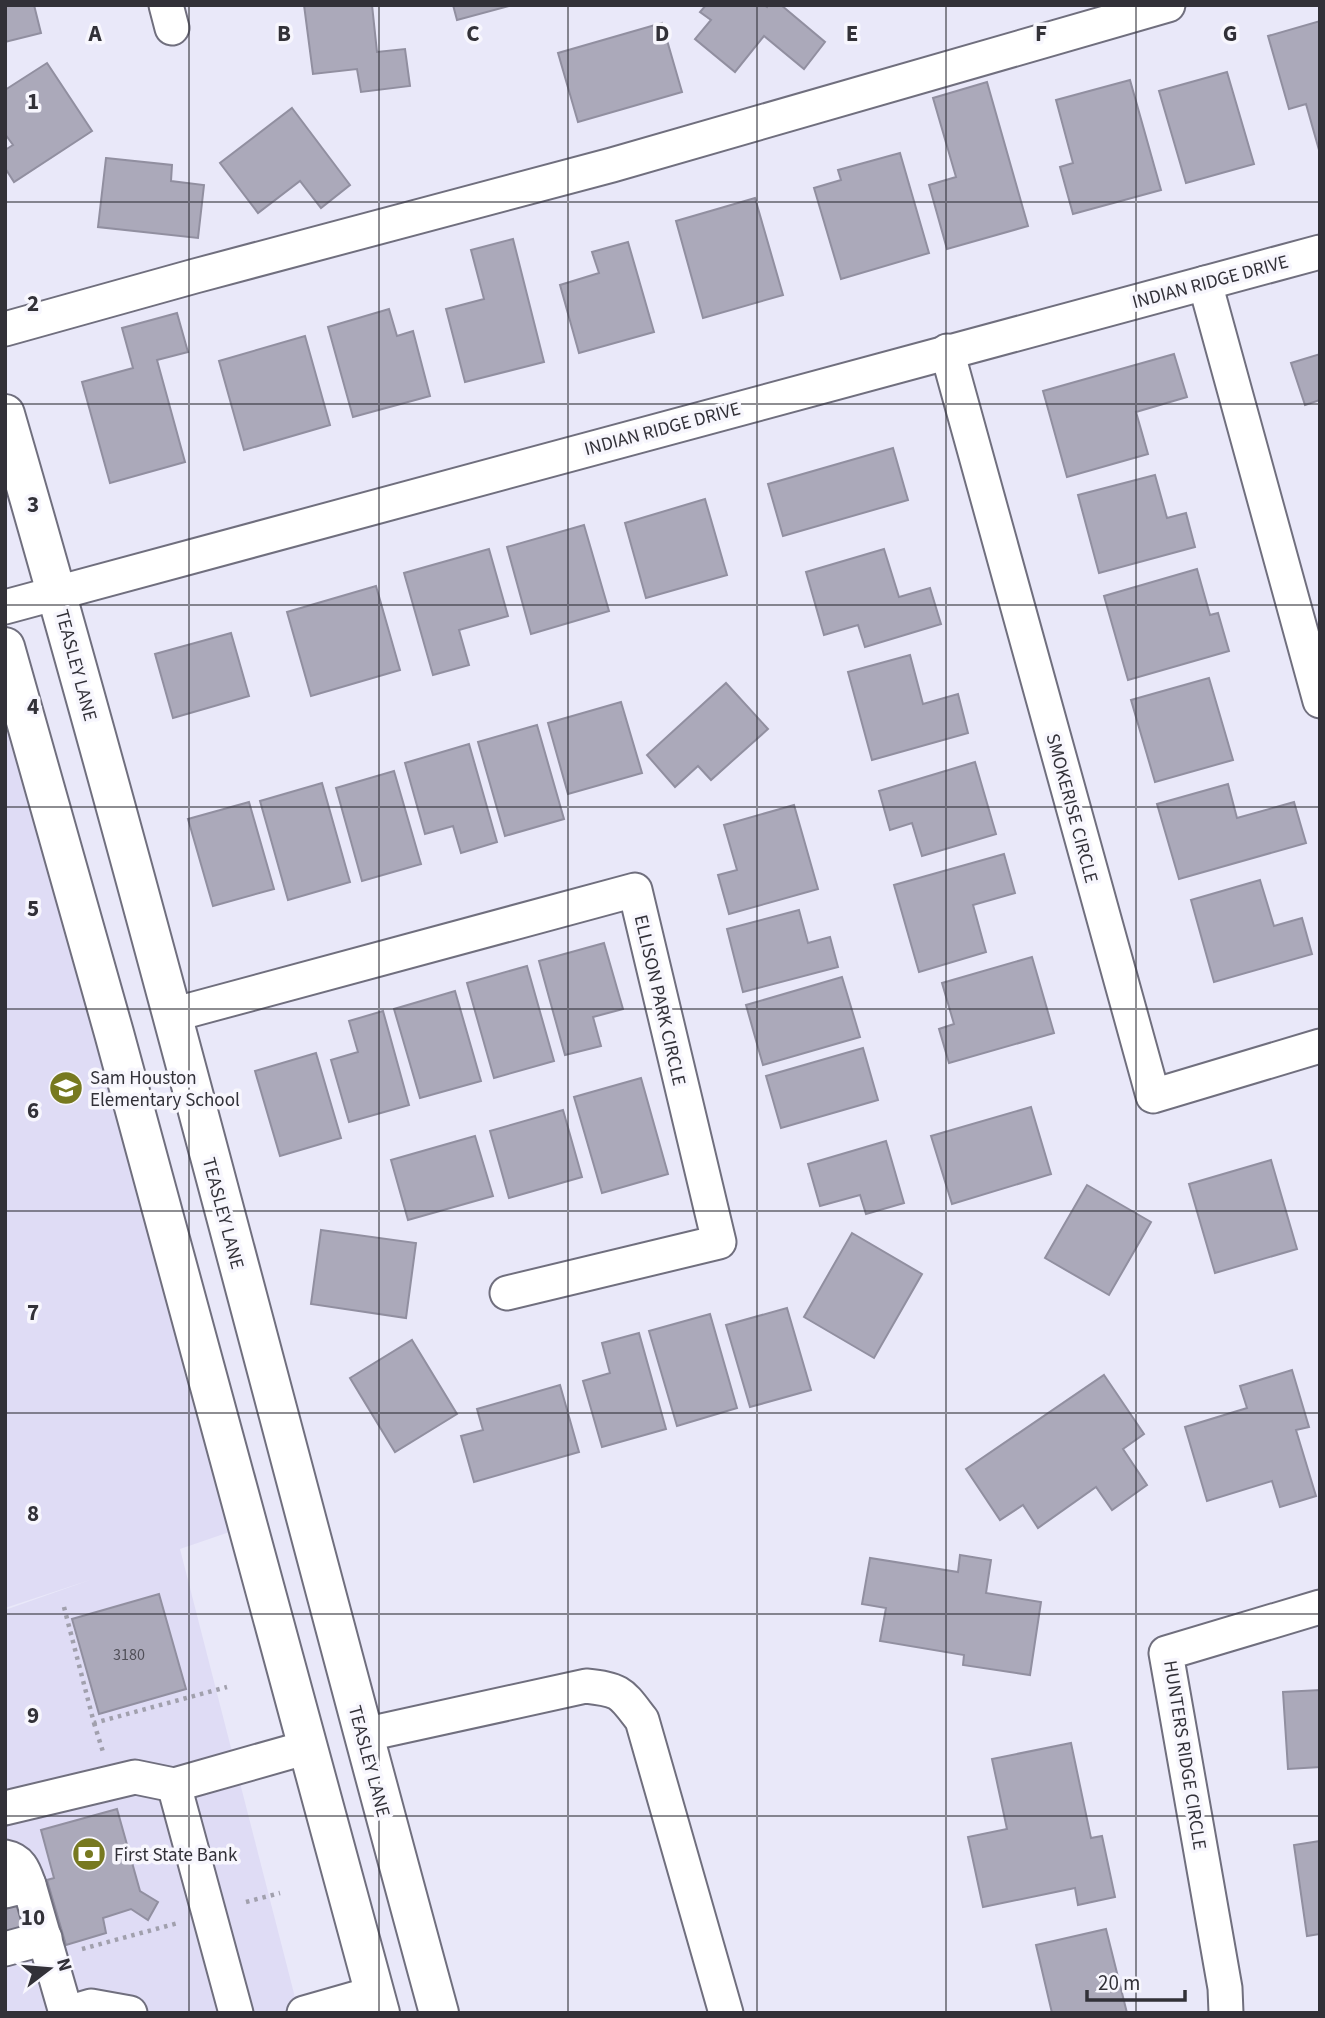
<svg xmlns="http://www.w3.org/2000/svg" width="1325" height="2018" viewBox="0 0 1325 2018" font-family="'Source Sans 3',sans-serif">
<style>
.built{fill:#dfdcf5}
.building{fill:#aba9ba;stroke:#918fa0;stroke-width:2}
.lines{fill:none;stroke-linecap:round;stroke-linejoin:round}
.minor-casing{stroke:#706f7e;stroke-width:37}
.major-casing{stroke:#706f7e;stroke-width:42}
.path{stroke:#a1a0ad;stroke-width:4.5;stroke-dasharray:3.5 5;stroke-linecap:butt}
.minor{stroke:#fff;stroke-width:33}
.major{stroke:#fff;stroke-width:38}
.grid{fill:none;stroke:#323138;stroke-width:2;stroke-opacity:0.55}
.labels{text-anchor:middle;stroke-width:7;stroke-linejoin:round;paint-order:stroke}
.number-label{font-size:16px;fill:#504f58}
.street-label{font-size:19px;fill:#323138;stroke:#f7f6fd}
.poi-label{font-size:19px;fill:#323138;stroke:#f7f6fd;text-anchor:start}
.grid-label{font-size:23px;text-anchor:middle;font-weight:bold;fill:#323138;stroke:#f7f6fd;stroke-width:7;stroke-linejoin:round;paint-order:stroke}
</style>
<rect width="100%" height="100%" fill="#e9e8f9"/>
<path class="built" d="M 5,651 L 247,1526 L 180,1549 L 299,2013 L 5,2013 L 5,1610 L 90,1580 L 5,1608 Z"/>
<g class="building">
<path d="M 5,5 L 34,5 L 41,33 L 5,42 Z"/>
<path d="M 304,5 L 372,5 L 377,52 L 405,49 L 410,86 L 361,92 L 357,69 L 313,74 Z"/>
<path d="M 453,5 L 513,5 L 457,20 Z"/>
<path d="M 706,5 L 764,5 L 767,7 L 768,5 L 781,5 L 825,42 L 804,69 L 764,36 L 735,72 L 695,39 L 711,20 L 700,12 Z"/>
<path d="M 1320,21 L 1320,150 L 1319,150 L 1306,104 L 1289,109 L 1268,36 Z"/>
<path d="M 662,23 L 682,92 L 578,122 L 558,53 Z"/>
<path d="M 47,63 L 92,131 L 14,182 L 5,168 L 5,150 L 13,145 L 5,134 L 5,90 Z"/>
<path d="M 1227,72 L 1254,164 L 1186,183 L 1159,91 Z"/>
<path d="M 1130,80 L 1161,190 L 1073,214 L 1060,167 L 1073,163 L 1056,100 Z"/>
<path d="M 987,82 L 1028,226 L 947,249 L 929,185 L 956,177 L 933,98 Z"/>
<path d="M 292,108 L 350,185 L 321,208 L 300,181 L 258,213 L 220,163 Z"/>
<path d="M 900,153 L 929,253 L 841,279 L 814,188 L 841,180 L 838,170 Z"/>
<path d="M 106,158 L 172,165 L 171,181 L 204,185 L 198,238 L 98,227 Z"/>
<path d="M 755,198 L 783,295 L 703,318 L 676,221 Z"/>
<path d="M 513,239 L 544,362 L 465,382 L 446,309 L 484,299 L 471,250 Z"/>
<path d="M 628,242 L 654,332 L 579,353 L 560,285 L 599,273 L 592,252 Z"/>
<path d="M 389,309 L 397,336 L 413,331 L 430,396 L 353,417 L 328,327 Z"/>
<path d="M 177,313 L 188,352 L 157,360 L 185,462 L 110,483 L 82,382 L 133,368 L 122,328 Z"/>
<path d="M 305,336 L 330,425 L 244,450 L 219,361 Z"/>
<path d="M 1174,354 L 1187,397 L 1136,412 L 1148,454 L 1067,477 L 1043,391 Z"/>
<path d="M 1320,354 L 1320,400 L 1305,405 L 1291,363 Z"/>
<path d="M 893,448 L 908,500 L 783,536 L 768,484 Z"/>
<path d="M 1155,475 L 1167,518 L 1186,513 L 1195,547 L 1099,573 L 1078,495 Z"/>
<path d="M 705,499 L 727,575 L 646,598 L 625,523 Z"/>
<path d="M 584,525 L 609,611 L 531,634 L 507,547 Z"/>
<path d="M 489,549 L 508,616 L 459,630 L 469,665 L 433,675 L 404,573 Z"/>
<path d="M 884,549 L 899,597 L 930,588 L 941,624 L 865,647 L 858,625 L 824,635 L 806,572 Z"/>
<path d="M 1197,569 L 1210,615 L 1218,613 L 1229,651 L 1128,680 L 1104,596 Z"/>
<path d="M 376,586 L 400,670 L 311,696 L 287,612 Z"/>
<path d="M 231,633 L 249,696 L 173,718 L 155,654 Z"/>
<path d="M 910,655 L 923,704 L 958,694 L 968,733 L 872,760 L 848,672 Z"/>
<path d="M 1209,678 L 1233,760 L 1155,782 L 1131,700 Z"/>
<path d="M 726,683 L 768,729 L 711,780 L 698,766 L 675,787 L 647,755 Z"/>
<path d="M 621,702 L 642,773 L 568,794 L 548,723 Z"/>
<path d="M 537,725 L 564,819 L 505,836 L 478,742 Z"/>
<path d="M 469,744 L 497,842 L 461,853 L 453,826 L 425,834 L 405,763 Z"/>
<path d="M 975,762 L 996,834 L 922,856 L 912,823 L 890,830 L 879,791 Z"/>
<path d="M 394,771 L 421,864 L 362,881 L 336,788 Z"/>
<path d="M 322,783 L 350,882 L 288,900 L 260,801 Z"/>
<path d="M 1228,784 L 1237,818 L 1294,802 L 1306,843 L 1179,879 L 1157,804 Z"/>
<path d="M 249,802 L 274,889 L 213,906 L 188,819 Z"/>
<path d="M 794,805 L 818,889 L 729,914 L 718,875 L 737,870 L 724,825 Z"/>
<path d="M 1004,854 L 1015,893 L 973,905 L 986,952 L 919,972 L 894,885 Z"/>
<path d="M 1260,880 L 1274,926 L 1302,918 L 1312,954 L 1214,982 L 1191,900 Z"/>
<path d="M 799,910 L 808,943 L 830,937 L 838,967 L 743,992 L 727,929 Z"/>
<path d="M 604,943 L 623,1009 L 593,1017 L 601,1046 L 565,1055 L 539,961 Z"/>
<path d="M 1032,957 L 1054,1033 L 949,1063 L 939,1029 L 954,1024 L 942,983 Z"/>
<path d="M 527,966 L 554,1061 L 494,1078 L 467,983 Z"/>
<path d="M 842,977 L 860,1037 L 763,1065 L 746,1005 Z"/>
<path d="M 455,991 L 481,1081 L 420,1098 L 394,1009 Z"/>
<path d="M 383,1011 L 409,1105 L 349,1122 L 331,1060 L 358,1052 L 349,1021 Z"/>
<path d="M 863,1048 L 878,1100 L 781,1128 L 766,1076 Z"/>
<path d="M 316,1053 L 341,1138 L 280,1156 L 255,1071 Z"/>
<path d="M 641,1078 L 668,1174 L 602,1193 L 574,1097 Z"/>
<path d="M 1031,1107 L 1051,1174 L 952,1204 L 931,1136 Z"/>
<path d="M 563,1110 L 582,1177 L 509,1198 L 490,1131 Z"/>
<path d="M 475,1136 L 493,1196 L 408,1220 L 391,1160 Z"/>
<path d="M 886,1141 L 904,1203 L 866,1214 L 860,1195 L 820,1206 L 808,1164 Z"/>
<path d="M 1271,1160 L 1297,1249 L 1215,1273 L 1189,1184 Z"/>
<path d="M 1087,1185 L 1151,1222 L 1109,1295 L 1045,1258 Z"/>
<path d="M 321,1230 L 416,1243 L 406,1318 L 311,1304 Z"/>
<path d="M 852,1233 L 922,1274 L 874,1358 L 804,1317 Z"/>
<path d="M 787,1308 L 811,1390 L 750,1407 L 726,1325 Z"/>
<path d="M 710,1314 L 737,1408 L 677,1426 L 649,1331 Z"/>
<path d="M 639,1333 L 666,1429 L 602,1447 L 583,1381 L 610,1373 L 602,1343 Z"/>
<path d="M 412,1340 L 457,1414 L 395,1452 L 350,1378 Z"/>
<path d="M 1292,1370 L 1309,1427 L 1296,1430 L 1316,1496 L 1280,1507 L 1272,1481 L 1207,1501 L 1185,1427 L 1247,1408 L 1240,1386 Z"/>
<path d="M 1104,1375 L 1144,1434 L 1123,1449 L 1147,1485 L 1112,1510 L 1096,1487 L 1038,1528 L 1023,1505 L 1000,1520 L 966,1469 Z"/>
<path d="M 560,1385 L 579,1452 L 474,1482 L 461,1436 L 483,1430 L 477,1409 Z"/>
<path d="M 960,1555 L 991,1560 L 986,1593 L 1041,1602 L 1030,1675 L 963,1665 L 964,1655 L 880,1641 L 886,1608 L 862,1604 L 870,1558 L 958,1572 Z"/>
<path d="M 159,1594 L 186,1689 L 99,1714 L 72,1619 Z"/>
<path d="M 1320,1690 L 1320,1767 L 1288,1769 L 1283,1692 Z"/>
<path d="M 1071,1743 L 1091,1838 L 1102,1836 L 1115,1897 L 1078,1905 L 1075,1888 L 983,1907 L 968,1837 L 1007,1829 L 992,1759 Z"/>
<path d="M 117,1809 L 140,1891 L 158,1902 L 148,1920 L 131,1909 L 103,1918 L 106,1933 L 66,1945 L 47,1880 L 54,1878 L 41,1830 Z"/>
<path d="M 1320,1841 L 1320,1934 L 1307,1936 L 1294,1845 Z"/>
<path d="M 48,1885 L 64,1940 L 15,1953 L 5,1962 L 5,1897 Z"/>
<path d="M 1106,1929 L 1127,2013 L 1052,2013 L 1036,1945 Z"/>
</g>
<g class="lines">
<g class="minor-casing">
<g id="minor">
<path d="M 166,5 L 172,28"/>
<path d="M 1205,283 L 1320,701"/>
<path d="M 5,329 L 195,276 L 612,165 L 1168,5"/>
<path d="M 947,351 L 1153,1096 L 1320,1046"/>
<path d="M 5,607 L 1320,252"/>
<path d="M 172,1015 L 635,890 L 719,1242 L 507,1293"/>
<path d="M 363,1735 L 586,1686 C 622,1690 621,1693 642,1720 L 726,2013"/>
<path d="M 174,1785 L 236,2013"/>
<path d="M 5,1808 L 135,1777 L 174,1785 L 308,1747"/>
<path d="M 5,1857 C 21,1860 24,1871 29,1885"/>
<path d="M 5,1891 L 29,1885 L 66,2013"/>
<path d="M 5,1949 L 45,1938"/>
<path d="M 67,2013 L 91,2006 L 130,2013"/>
<path d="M 304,2013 L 374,1993"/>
<path d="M 1226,2013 L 1225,1988 L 1166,1653 L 1320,1607"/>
</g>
</g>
<g class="major-casing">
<g id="major">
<path d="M 5,414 C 159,944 293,1480 439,2013"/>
<path d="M 5,647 L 114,1033 L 380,2013"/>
</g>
</g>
<g class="path">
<path d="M 64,1607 L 94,1723 L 227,1687"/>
<path d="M 94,1723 L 103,1752"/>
<path d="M 246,1902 L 280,1893"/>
<path d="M 82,1949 L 178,1923"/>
</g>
<use href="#minor" class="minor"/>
<use href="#major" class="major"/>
</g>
<path class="grid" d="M 189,5 L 189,2013M 379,5 L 379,2013M 568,5 L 568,2013M 757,5 L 757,2013M 946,5 L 946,2013M 1136,5 L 1136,2013M 5,202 L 1320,202M 5,404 L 1320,404M 5,605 L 1320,605M 5,807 L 1320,807M 5,1009 L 1320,1009M 5,1211 L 1320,1211M 5,1413 L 1320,1413M 5,1614 L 1320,1614M 5,1816 L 1320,1816"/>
<defs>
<g id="school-disc" transform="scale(1.75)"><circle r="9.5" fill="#777920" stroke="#f7f6fd"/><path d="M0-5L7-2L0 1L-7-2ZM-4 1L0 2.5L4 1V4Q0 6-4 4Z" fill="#fff"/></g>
<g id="bank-disc" transform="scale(1.75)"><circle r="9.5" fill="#777920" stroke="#f7f6fd"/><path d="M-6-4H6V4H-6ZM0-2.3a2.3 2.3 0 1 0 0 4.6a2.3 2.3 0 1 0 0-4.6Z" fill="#fff"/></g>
</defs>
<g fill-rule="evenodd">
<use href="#school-disc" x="66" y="1088"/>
<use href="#bank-disc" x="89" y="1854"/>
</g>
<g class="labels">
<g class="number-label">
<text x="129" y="1660">3180</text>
</g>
<g class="street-label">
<text transform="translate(1210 281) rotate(-15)" y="7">INDIAN RIDGE DRIVE</text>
<text transform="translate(662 428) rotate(-15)" y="7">INDIAN RIDGE DRIVE</text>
<text transform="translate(77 665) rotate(75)" y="7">TEASLEY LANE</text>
<text transform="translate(1073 808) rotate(75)" y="7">SMOKERISE CIRCLE</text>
<text transform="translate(661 1000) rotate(77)" y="7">ELLISON PARK CIRCLE</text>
<text transform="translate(224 1213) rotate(75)" y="7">TEASLEY LANE</text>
<text transform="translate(1186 1755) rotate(81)" y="7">HUNTERS RIDGE CIRCLE</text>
<text transform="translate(370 1761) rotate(75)" y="7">TEASLEY LANE</text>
</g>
<g class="poi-label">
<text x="90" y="1084">Sam Houston<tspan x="90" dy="22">Elementary School</tspan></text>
<text x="114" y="1861">First State Bank</text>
</g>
</g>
<g class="grid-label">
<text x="95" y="41">A</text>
<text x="284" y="41">B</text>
<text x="473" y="41">C</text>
<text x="662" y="41">D</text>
<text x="852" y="41">E</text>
<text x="1041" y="41">F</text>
<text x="1230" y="41">G</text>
<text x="33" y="109">1</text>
<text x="33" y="311">2</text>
<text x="33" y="512">3</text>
<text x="33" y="714">4</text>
<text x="33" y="916">5</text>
<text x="33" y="1118">6</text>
<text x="33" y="1320">7</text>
<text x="33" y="1521">8</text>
<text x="33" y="1723">9</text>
<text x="33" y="1925">10</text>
</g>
<rect width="1325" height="2018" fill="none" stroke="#323138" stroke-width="14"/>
<g transform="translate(49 1969) rotate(74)" stroke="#f7f6fd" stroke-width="5" paint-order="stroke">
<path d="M0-5L12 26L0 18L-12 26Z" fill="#323138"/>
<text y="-10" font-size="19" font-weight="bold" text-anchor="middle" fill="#323138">N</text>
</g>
<path d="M1087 1990v10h98v-10" fill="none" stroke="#323138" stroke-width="3.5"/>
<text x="1098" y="1990" font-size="21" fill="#323138" stroke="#f7f6fd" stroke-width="5" paint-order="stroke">20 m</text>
</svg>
